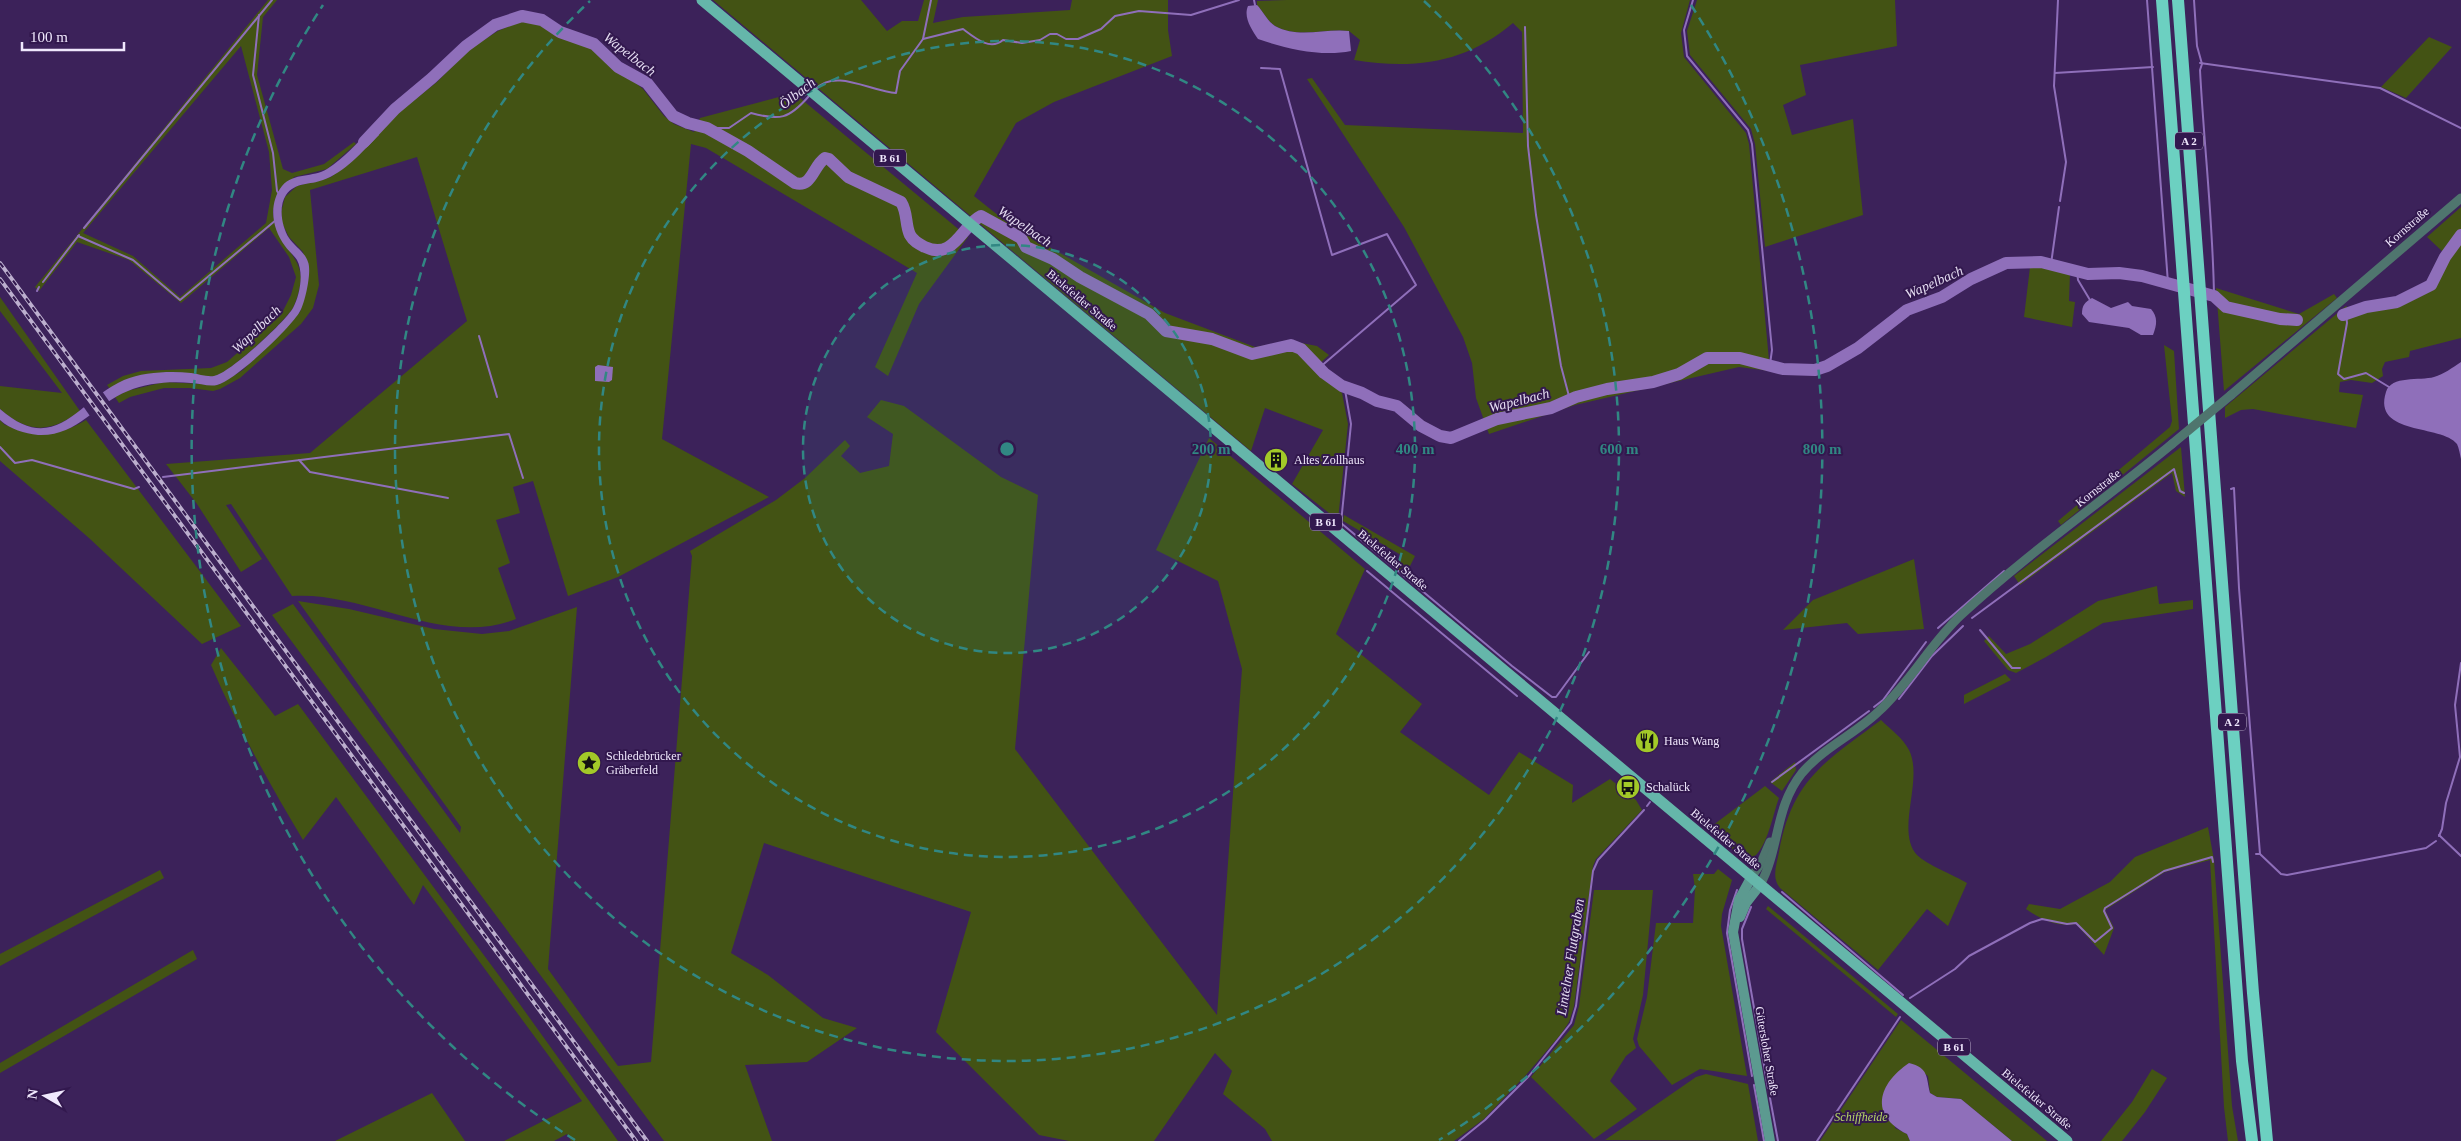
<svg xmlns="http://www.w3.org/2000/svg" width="2461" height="1141" viewBox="0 0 2461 1141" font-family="Georgia,serif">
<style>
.green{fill:#435314;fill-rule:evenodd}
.water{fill:#8f6fba}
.pier{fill:#3c225a}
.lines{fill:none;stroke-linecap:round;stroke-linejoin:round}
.stream{stroke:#8f6fba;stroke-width:2}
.river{stroke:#8f6fba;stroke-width:12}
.tertiary{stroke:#4f756e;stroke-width:9}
.secondary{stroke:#5c9a90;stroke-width:10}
.primary{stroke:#65b6aa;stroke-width:11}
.motorway{stroke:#6cd0c1;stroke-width:12}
.rail-casing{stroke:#bcafce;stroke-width:4}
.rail{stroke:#32184e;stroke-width:2;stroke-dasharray:5.5;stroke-linecap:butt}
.tertiary-bridge{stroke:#4f756e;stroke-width:9}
.ring{fill:none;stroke:#318783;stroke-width:2.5;stroke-dasharray:9 6}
.labels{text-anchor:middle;stroke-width:4;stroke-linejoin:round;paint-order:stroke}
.shield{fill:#32184e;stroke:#b7aac8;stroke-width:1}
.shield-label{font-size:11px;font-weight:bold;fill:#f0e8fd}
.street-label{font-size:12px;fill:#f0e8fd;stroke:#32184e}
.poi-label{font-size:12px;fill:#f0e8fd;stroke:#32184e;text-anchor:start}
.park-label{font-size:12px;font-style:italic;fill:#b7d866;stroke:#32184e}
.water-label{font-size:14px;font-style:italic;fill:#e4dcf1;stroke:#32184e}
.centre{fill:#318783;stroke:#32184e;stroke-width:2.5}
.ring-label{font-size:15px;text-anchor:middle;font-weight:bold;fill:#318783;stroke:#32184e;stroke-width:4;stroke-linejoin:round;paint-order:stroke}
</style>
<rect width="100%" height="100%" fill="#3c225a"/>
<g class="green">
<path d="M 268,0 L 277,0 L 263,17 L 257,75 L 283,169 L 292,173 L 324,164 L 354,142 L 356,144 L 327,169 L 294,177 L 273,210 C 274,242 301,255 301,279 C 300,288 297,300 293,308 C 284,322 228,375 213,377 C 203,377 192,375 182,374 C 156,372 133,375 110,389 L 107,385 L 123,376 L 141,371 L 211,368 L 227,362 L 281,315 L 291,295 L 296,277 L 289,257 L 269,228 L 181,303 L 129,260 L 77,242 L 39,291 L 35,287 ZM 241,46 L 269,152 L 272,190 L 266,223 L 180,297 L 133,256 L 83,233 Z"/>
<path d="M 713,0 L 861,0 L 887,31 L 902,21 L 918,21 L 924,0 L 938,0 L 933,23 L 963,17 L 1070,10 L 1072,0 L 1168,0 L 1168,30 L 1172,56 L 1054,102 L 1016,123 L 974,196 L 1009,224 L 1165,313 L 1255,347 L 1291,341 L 1317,346 L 1329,355 L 1314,369 L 1342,393 L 1348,424 L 1338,520 L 1292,484 L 1323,430 L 1265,408 L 1251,451 Z"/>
<path d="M 1287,0 L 1690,0 L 1681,33 L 1684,57 L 1746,133 L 1749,144 L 1770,371 L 1739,367 L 1575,405 L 1489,434 L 1476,398 L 1472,363 L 1463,337 L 1404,227 L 1307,79 L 1312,78 L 1345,125 L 1523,133 L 1522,32 L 1513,23 C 1466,63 1415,70 1354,60 L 1360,40 L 1349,31 C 1325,28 1299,39 1275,26 C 1268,22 1263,11 1257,5 L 1257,1 Z"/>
<path d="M 1697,0 L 1895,0 L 1897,46 L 1800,65 L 1806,95 L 1783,105 L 1792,135 L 1853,119 L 1863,215 L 1765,247 L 1755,144 L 1751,129 L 1690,55 L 1687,31 Z"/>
<path d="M 521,21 L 541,24 L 559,36 L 577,40 L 591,47 L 616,72 L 627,76 L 643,89 L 664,116 L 674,124 L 694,132 L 700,118 L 794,93 L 968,237 L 919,304 L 888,376 L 875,367 L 917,273 L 706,148 L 691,144 L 662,439 L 769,497 L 618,577 L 568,596 L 533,481 L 513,487 L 520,513 L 496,520 L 510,563 L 498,568 L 516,619 C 443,648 367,591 292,596 L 231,504 L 226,505 L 262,559 L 241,572 L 197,504 L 166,464 L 310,453 L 467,321 L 417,157 L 310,190 L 319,285 L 313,308 L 301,324 L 240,378 L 220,389 L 213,391 L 190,388 L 164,388 L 130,397 L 119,403 L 115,397 L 127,391 L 164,382 L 218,385 L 243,370 L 300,312 L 305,294 L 308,279 L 303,252 L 289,237 L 282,223 L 281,212 L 285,197 L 297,186 L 331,177 L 363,150 L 398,113 L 437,82 L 468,50 L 498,31 Z"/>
<path d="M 2429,37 L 2452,47 L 2406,98 L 2381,87 Z"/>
<path d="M 2461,207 L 2461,338 L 2410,351 L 2409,357 L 2385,362 L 2382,369 L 2383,376 L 2372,383 L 2351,380 L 2340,382 L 2339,392 L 2363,395 L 2356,428 L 2253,409 L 2241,410 L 2225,418 L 2225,407 L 2346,306 L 2350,310 L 2394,299 L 2429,281 L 2443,252 L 2427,237 Z"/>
<path d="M 2030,267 L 2049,268 L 2070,273 L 2069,301 L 2075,302 L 2072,327 L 2024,317 Z"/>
<path d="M 2216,288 L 2299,314 L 2334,294 L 2337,298 L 2224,391 Z"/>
<path d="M 0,297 L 80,411 C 51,433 28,434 0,409 L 0,386 L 62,393 L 0,311 Z"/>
<path d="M 2164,345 L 2174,351 L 2179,429 L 2061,525 L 2058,521 L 2170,427 L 2172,421 Z"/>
<path d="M 881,400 L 904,406 L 1001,477 L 1038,495 L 1015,749 L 1217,1015 L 1242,669 L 1218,581 L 1156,550 L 1209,438 L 1365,569 L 1336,634 L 1422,704 L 1400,732 L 1489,795 L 1519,752 L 1573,785 L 1572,803 L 1610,779 L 1636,800 L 1642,810 L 1596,859 L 1593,866 L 1574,1006 L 1569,1022 L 1561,1034 L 1526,1075 L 1484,1119 L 1454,1141 L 1272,1141 L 1265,1129 L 1223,1094 L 1232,1071 L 1215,1053 L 1154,1141 L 1069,1141 L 1039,1135 L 936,1032 L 971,912 L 764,843 L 731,953 L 768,975 L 823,1018 L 857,1028 L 807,1062 L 745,1065 L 772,1141 L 664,1141 L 272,615 L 293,604 L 460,833 L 461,827 L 298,601 L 349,609 L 434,629 L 482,634 L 509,631 L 577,607 L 548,969 L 618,1066 L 651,1062 L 692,556 L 690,551 L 776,500 L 805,478 L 845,440 L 850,446 L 841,456 L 860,473 L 889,466 L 893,434 L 867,417 Z"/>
<path d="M 0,420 L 5,425 C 42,431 52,440 86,420 L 241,626 L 202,644 L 89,538 L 0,461 Z"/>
<path d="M 2181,447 L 2185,497 L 2176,491 L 2172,473 L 2020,585 L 2014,576 Z"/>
<path d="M 1344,515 L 1415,556 L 1405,576 L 1395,568 L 1401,555 L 1343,521 Z"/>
<path d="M 1914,559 L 1924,629 L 1858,634 L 1847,623 L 1783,630 L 1813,600 Z"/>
<path d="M 2157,586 L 2159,604 L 2193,600 L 2193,609 L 2103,623 L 2046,657 L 2016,673 L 2008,670 L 1984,641 L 1989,636 L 2006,654 L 2030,644 L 2098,601 Z"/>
<path d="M 221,648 L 275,716 L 298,704 L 506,985 L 618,1141 L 571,1141 L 567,1134 L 554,1141 L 504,1141 L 582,1101 L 423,885 L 414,905 L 336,797 L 303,840 C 269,783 237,726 211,665 Z"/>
<path d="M 2005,674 L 2011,680 L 1964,704 L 1964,695 Z"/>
<path d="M 1881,720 C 1890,729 1903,738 1909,750 C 1924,780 1895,831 1917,855 C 1927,865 1954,875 1967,883 L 1948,926 L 1927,909 L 1878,970 L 1780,888 C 1771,878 1777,863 1779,852 C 1792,779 1826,761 1881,720 Z"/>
<path d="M 1795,762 L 1796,770 L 1782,791 L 1770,782 Z"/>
<path d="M 1765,786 L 1779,798 C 1772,816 1767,854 1747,861 L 1708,829 Z"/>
<path d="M 2208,827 L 2214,860 L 2232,1106 L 2238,1141 L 2228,1141 L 2224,1107 L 2210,860 L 2165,872 L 2105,910 L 2114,928 L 2104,955 L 2076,924 C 2057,927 2042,920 2026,909 L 2029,904 L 2060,909 L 2110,882 L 2135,857 Z"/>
<path d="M 1718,869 L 1732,880 L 1722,914 L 1721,926 L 1747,1076 L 1700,1069 L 1672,1085 L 1639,1046 L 1637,1039 L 1647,997 L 1656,923 L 1693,923 L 1695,889 L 1693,874 L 1714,874 Z"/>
<path d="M 160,870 L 164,878 L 0,966 L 0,954 Z"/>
<path d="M 1594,890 L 1653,890 L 1643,995 L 1633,1039 L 1636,1048 L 1626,1056 L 1610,1081 L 1637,1109 L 1594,1139 L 1531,1077 L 1574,1025 L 1579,1006 Z"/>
<path d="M 1768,906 L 1898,1014 L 1896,1017 L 1766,909 Z"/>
<path d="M 193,950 L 197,959 L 0,1073 L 0,1063 Z"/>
<path d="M 1901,1020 L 2047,1141 L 2012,1141 L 1961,1099 L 1937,1097 L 1930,1093 L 1928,1076 L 1909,1063 L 1892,1080 L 1895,1128 L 1907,1134 L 1910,1141 L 1820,1141 Z"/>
<path d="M 2152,1069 L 2167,1078 L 2145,1112 L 2122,1141 L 2101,1141 L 2132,1102 Z"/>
<path d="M 1706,1074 L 1748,1084 L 1758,1141 L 1605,1140 L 1696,1077 Z"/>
<path d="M 432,1093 L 465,1141 L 335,1141 Z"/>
</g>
<g class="water">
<path d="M 1257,5 C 1263,11 1268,22 1275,26 C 1299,39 1325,28 1349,31 L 1351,51 C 1322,57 1286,49 1258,39 C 1252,30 1243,17 1248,6 Z"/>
<path d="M 372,128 L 379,135 C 363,151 344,173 323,180 C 310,185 295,182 286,195 C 278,207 282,227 289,238 C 295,247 305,252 308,262 C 312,271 305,304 299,313 C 288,330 236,380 217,385 C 209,387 199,383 191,383 C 170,381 147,383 128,391 C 95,404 77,437 38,435 C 24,433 11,430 0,420 L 0,409 C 56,458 78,400 124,380 C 144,372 170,371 191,373 C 199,374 206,377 214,376 C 229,374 285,322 293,308 C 300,295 304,273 297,260 C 294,255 288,251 285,246 C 272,229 268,204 282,186 C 294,172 313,178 327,169 C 344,158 358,142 372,128 Z"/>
<path d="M 2092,298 L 2111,308 L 2128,302 L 2132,306 L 2151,309 C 2158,317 2157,325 2153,335 L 2141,335 L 2129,328 L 2089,322 L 2082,314 C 2082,305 2085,302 2092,298 Z"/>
<path d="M 2461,362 L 2461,459 C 2460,455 2459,448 2457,444 C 2442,424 2372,436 2386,392 C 2391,375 2420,381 2434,377 C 2444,374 2452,368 2461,362 Z"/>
<path d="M 598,365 L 613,367 L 612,380 L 609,382 L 595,381 L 595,367 Z"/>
<path d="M 1909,1063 C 1929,1068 1926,1077 1930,1093 L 1937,1097 L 1961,1099 L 2012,1141 L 1910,1141 L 1907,1134 C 1869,1115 1878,1084 1909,1063 Z"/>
</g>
<path class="pier" d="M 102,391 L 111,404 L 92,419 L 83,406 Z"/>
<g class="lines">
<g class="stream">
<path d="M 1254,0 L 1255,5"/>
<path d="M 1693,0 L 1684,30 L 1687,56 L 1748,130 L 1752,144 L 1772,350 L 1770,364"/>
<path d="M 2058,0 L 2054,86 L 2066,162 L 2060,201"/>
<path d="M 2147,0 L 2168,283"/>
<path d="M 2194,0 L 2197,46 L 2202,64 L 2200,70 C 2204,146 2213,221 2214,296"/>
<path d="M 259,15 L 253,75 L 273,153 L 277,191 L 279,194"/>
<path d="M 1525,27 L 1528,146 L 1536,215 L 1561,366 L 1570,400"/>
<path d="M 923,39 L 931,0"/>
<path d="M 2200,63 L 2380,88 L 2461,128"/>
<path d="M 1261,68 L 1280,69 L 1332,255 L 1387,234 L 1416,285 L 1319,368"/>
<path d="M 2055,73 L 2153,67"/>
<path d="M 816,89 C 835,68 872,92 896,93 L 900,71 L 923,39 L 963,29 C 975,38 990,51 1003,40 L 1022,43 L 1040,40 L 1050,34 L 1057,34 L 1066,39 L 1078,39 L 1101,29 L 1115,16 L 1139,11 L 1191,15 L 1239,0"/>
<path d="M 707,128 L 729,128 L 751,113 C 780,121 789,119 809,96"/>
<path d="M 84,228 L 272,0"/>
<path d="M 78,236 L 133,260 L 180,300 L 276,220"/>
<path d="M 2051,264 L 2059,207"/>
<path d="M 2077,271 L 2078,280 L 2090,300"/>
<path d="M 43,282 L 79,235"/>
<path d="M 37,291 L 39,287"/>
<path d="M 2346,314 L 2347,323 L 2338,374 L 2344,379 L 2366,373 L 2389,387"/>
<path d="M 479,336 L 497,397"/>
<path d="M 1342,386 L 1345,390 L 1351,424 L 1341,523 L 1512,666 L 1552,697 L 1556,697 L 1589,652"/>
<path d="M 0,447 L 15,463 L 32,460 L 134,489 L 139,487"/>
<path d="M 299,460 L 310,472 L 448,498"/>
<path d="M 163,477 L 509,434 L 523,478"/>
<path d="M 2231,489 L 2234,488 L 2239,588 L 2260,854"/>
<path d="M 1367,571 L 1517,696"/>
<path d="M 1972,618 L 2174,469 L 2180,491 L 2184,493"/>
<path d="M 1938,628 L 2004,571"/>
<path d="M 1980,630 L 2012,668 L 2020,668"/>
<path d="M 1899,699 L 1932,656 L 1963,626"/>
<path d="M 1874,707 L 1883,700 L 1926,642"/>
<path d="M 1772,782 L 1869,711"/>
<path d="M 1647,806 L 1650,802"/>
<path d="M 2439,835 L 2461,856"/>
<path d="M 2439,836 L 2442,829 L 2446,803 L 2460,757 L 2455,705 L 2461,663"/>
<path d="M 2256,854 L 2260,854 L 2281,874 L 2287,875 L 2426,848 L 2436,841"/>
<path d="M 1737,890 L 1730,910 L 1727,933 L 1752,1076"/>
<path d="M 1782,892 L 1903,995"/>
<path d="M 1751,907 L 1742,929 L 1742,939 L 1768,1088"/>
<path d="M 1910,998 L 1955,969 L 1969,956 L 2030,923 L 2042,919 L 2067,924 L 2076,923 L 2095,942 L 2112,928 L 2104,911 L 2105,908 L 2164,871 L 2212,857 L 2213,862"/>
<path d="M 1754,1085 L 1764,1141"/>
<path d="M 1770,1098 L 1778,1141"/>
<path d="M 1459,1141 L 1485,1120 L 1529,1076 L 1571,1023 L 1576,1006 L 1593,871 L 1598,860 L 1644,810"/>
<path d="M 1817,1141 L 1900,1017"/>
</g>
<g class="river">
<path d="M 364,142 L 395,109 L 432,78 L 466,46 L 495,25 L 522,16 L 542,20 L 560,32 L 594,44 L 618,67 L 647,83 L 673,116 L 688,123 L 707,128 L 748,151 L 795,183 C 812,188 813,166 825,158 L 829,159 L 848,177 L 901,202 C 908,213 905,225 910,235 C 914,242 919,244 925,247 C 954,261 962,225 981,216 L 1021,238 L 1026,247 L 1053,259 L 1080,277 L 1149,314 L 1166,331 L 1212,339 L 1252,354 L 1291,345 L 1301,349 L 1324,373 L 1342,386 L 1362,393 L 1377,401 L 1397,406 L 1421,426 L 1440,436 L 1451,438 L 1497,419 L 1551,408 L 1576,397 L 1607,389 L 1653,382 L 1679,374 L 1707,358 L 1740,358 L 1783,369 L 1815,370 L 1827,366 L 1858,348 L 1907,310 L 1942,297 L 1971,279 L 2006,263 L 2041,262 L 2088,274 L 2119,273 L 2142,276 L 2214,296 L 2226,307 L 2280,319 L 2297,320"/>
<path d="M 2343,315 L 2366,307 L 2397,302 L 2431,285 L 2445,257 L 2461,235"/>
</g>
<g class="tertiary">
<path d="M 2231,395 L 2461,198"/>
<path d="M 1751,878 L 1761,863 L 1770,842"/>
<path d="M 1760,885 C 1780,849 1774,808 1802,773 C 1823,748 1855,734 1878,712 C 1910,683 1930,644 1961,615 C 2028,553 2103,501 2172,444"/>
</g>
<g class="secondary">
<path d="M 1751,878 L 1739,900 L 1733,932 L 1770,1141"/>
<path d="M 1740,917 L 1746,903 L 1760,885"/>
</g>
<path class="primary" d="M 702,0 L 2067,1141"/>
<g class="motorway">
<path d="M 2162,0 L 2242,1061 L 2252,1141"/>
<path d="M 2178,0 L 2253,993 L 2267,1141"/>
</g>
<g class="rail-casing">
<g id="rail">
<path d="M 0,263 L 647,1141"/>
<path d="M 0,279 L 636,1141"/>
</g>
</g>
<use href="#rail" class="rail"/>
<path class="tertiary-bridge" d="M 2172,444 L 2231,395"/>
</g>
<circle cx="1007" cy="449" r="204" fill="#318783" fill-opacity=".12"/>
<g class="ring">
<circle cx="1007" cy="449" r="204"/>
<circle cx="1007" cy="449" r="408"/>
<path d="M1424 1A612 612 0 1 1 590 1"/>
<path d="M575 1140A815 815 0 0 1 323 5M1691 5A815 815 0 0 1 1439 1140"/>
</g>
<defs>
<g id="building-disc" transform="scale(1.25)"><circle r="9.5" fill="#a2c928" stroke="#32184e"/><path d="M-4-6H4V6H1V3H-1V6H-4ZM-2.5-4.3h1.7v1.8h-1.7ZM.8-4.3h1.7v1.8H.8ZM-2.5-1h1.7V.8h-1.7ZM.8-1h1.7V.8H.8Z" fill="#111"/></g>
<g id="restaurant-disc" transform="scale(1.25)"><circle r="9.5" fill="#a2c928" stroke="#32184e"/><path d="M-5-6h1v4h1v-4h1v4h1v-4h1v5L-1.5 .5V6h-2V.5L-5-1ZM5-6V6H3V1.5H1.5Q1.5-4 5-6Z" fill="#111"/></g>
<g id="sight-disc" transform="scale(1.25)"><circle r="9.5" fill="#a2c928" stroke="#32184e"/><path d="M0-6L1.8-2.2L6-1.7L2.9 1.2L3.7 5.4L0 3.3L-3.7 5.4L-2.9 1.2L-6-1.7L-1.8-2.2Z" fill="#111"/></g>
<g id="bus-disc" transform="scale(1.25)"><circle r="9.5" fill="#a2c928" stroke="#32184e"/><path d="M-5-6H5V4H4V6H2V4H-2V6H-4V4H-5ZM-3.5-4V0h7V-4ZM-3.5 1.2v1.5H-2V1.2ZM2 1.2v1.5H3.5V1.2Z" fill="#111"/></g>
</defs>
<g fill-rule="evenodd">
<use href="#building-disc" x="1276" y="460"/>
<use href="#restaurant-disc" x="1647" y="741"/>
<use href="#sight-disc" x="589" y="763"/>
<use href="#bus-disc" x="1628" y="787"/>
</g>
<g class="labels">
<g class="shield">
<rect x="2175" y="132.5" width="28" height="17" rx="4"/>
<rect x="874" y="149.5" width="32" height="17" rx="4"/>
<rect x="1310" y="513.5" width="32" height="17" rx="4"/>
<rect x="2218" y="713.5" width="28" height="17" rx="4"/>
<rect x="1938" y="1038.5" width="32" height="17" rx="4"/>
</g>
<g class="shield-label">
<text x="2189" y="145">A 2</text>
<text x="890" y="162">B 61</text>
<text x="1326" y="526">B 61</text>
<text x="2232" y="726">A 2</text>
<text x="1954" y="1051">B 61</text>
</g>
<g class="street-label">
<text transform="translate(2407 227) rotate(-41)" y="4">Kornstraße</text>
<text transform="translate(1082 300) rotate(40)" y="4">Bielefelder Straße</text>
<text transform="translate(2098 488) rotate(-38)" y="4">Kornstraße</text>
<text transform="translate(1393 560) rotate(40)" y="4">Bielefelder Straße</text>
<text transform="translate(1726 839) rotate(40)" y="4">Bielefelder Straße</text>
<text transform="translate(1767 1051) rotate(80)" y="4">Gütersloher Straße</text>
<text transform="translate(2037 1099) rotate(40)" y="4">Bielefelder Straße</text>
</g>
<g class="poi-label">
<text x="1294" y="464">Altes Zollhaus</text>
<text x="1664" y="745">Haus Wang</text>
<text x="606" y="760">Schledebrücker<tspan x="606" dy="14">Gräberfeld</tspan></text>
<text x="1646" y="791">Schalück</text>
</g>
<g class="park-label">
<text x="1861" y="1121">Schiffheide</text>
</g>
<g class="water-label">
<text transform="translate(630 54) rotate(38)" y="5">Wapelbach</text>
<text transform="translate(797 93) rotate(-38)" y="5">Ölbach</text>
<text transform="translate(1025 226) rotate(34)" y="5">Wapelbach</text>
<text transform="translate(1934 282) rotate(-24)" y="5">Wapelbach</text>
<text transform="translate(256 329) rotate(-44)" y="5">Wapelbach</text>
<text transform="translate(1519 400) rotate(-14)" y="5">Wapelbach</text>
<text transform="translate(1570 957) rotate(-81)" y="5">Lintelner Flutgraben</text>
</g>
</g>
<circle cx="1007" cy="449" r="8" class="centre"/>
<g class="ring-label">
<text x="1211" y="454">200 m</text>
<text x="1415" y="454">400 m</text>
<text x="1619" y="454">600 m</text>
<text x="1822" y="454">800 m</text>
</g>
<g transform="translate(45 1096) rotate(279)" stroke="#32184e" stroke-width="4" paint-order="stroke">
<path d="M0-4L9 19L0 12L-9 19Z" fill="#f0e8fd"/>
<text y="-8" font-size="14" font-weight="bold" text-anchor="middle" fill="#f0e8fd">N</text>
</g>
<path d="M22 42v8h102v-8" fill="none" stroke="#f0e8fd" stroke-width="2.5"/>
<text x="30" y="42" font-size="15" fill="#f0e8fd" stroke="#32184e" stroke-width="4" paint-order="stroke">100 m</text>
</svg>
